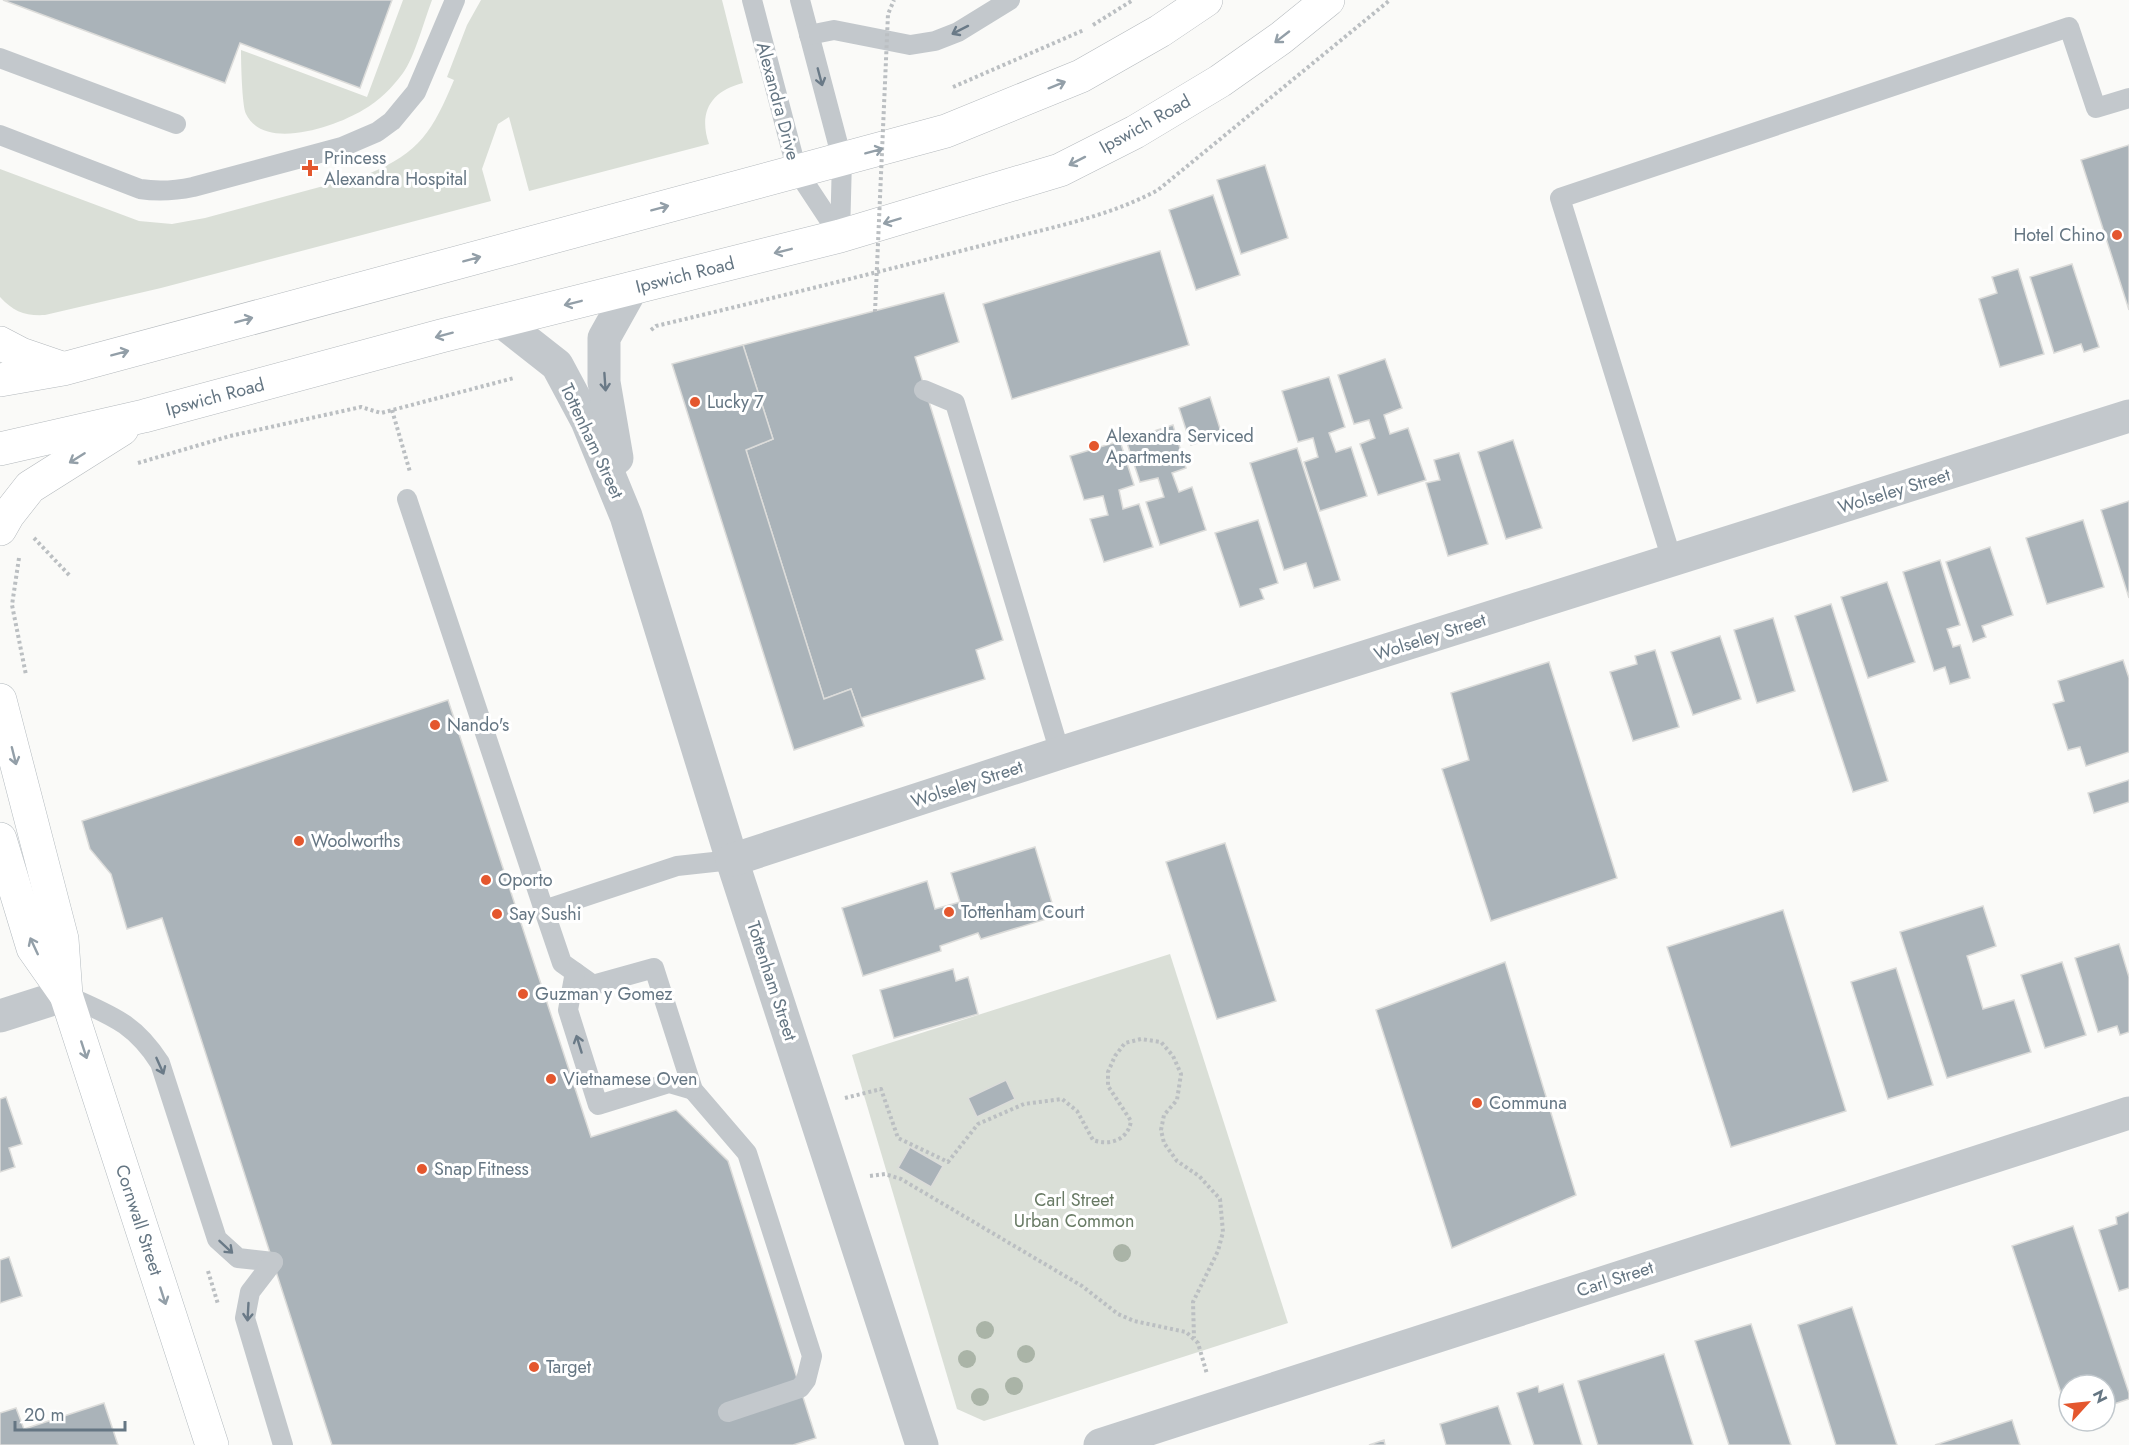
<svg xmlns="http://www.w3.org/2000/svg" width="2129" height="1445" viewBox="0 0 2129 1445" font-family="Jost,sans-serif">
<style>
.green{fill:#dadfd7}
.building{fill:#aab3b9;stroke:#dcdcda;stroke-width:1.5}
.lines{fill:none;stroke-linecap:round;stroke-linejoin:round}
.secondary-casing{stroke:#b3babf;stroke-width:34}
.trunk-casing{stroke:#b4b9bd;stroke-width:34}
.path{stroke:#bbbfc2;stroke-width:4;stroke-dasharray:3 3;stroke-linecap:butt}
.service{stroke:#c3c8cc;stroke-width:20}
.minor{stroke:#c3c8cc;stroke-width:33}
.tertiary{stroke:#c3c8cc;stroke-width:33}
.secondary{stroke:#fff;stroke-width:33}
.trunk{stroke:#fff;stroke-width:33}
.path-bridge{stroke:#bbbfc2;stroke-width:4;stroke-dasharray:3 3;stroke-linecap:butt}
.tree{fill:#aab4a7}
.oneway{stroke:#6a7a87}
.oneway2{stroke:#939fa8}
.poi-dot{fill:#e4572e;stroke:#fff;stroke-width:2}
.labels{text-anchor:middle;stroke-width:6;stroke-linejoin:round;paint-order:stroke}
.street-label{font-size:18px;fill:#657683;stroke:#fff}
.poi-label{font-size:18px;fill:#657683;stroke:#fff;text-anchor:start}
.park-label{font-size:18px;fill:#687a64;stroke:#fff}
</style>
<rect width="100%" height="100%" fill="#fafaf8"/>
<g class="green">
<path d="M 403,0 L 432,0 C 425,18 414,59 403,73 C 392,88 379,101 363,110 C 337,126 264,152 246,114 C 242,106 241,62 241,50 L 367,97 Z"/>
<path d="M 481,0 L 722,0 L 743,83 C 711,91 698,112 709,144 L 529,191 L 509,117 L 498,124 L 482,169 L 491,201 L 161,288 L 45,315 C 25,316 14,312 0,297 L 0,169 L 139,221 L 172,224 L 205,218 L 368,174 C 420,153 433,130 454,80 L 447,77 L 467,25 Z"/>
<path d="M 1170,954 L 1288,1323 L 984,1421 L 957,1409 L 852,1055 Z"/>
</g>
<g class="building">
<path d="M 3,0 L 392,0 L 360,88 L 240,43 L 225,83 Z"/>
<path d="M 2129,145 L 2129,310 L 2081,160 Z"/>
<path d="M 1265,165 L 1288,238 L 1241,254 L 1217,180 Z"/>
<path d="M 1213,195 L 1240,275 L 1196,290 L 1169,210 Z"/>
<path d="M 1160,251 L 1189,345 L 1012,399 L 983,304 Z"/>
<path d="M 2072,264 L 2099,347 L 2084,352 L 2081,344 L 2054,353 L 2030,277 Z"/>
<path d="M 2018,269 L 2044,354 L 2000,367 L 1979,299 L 1997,293 L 1992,277 Z"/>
<path d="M 944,293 L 959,342 L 915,357 L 1003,640 L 976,650 L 985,679 L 861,718 L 851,689 L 824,699 L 746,450 L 773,439 L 743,345 Z"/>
<path d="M 743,345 L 773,439 L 746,450 L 824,699 L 851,689 L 864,726 L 794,750 L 672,364 Z"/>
<path d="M 1385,359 L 1402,408 L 1384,415 L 1390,434 L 1408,428 L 1426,480 L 1378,495 L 1360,444 L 1375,438 L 1369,420 L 1354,424 L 1338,375 Z"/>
<path d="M 1329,377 L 1345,427 L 1329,433 L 1336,452 L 1351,447 L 1367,496 L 1320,511 L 1304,462 L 1318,457 L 1313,438 L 1298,442 L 1282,391 Z"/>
<path d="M 1210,397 L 1222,435 L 1191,445 L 1179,408 Z"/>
<path d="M 1173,425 L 1186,468 L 1172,473 L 1179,492 L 1192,487 L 1206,530 L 1160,545 L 1146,502 L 1164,497 L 1158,478 L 1140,482 L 1126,440 Z"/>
<path d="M 1513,440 L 1542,528 L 1506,539 L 1478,452 Z"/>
<path d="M 1120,441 L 1134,485 L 1119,490 L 1123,509 L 1139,504 L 1153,547 L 1104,562 L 1090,519 L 1108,515 L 1103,496 L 1084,500 L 1070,456 Z"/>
<path d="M 1297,448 L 1340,580 L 1314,588 L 1306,563 L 1284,570 L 1250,463 Z"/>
<path d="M 1459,453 L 1488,544 L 1448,556 L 1426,483 L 1440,480 L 1434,460 Z"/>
<path d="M 2129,501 L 2129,598 L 2101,510 Z"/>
<path d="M 1258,520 L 1278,583 L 1260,589 L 1264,599 L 1240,607 L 1215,533 Z"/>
<path d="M 2083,520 L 2104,587 L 2047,604 L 2026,538 Z"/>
<path d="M 1990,547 L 2013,615 L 1982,626 L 1986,637 L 1973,642 L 1946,562 Z"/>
<path d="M 1940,560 L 1960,625 L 1947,629 L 1953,647 L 1960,645 L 1970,678 L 1950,684 L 1945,667 L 1934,671 L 1903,572 Z"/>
<path d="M 1887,582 L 1915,662 L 1868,678 L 1841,597 Z"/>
<path d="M 1831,604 L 1888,781 L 1853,792 L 1795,616 Z"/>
<path d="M 1773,618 L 1795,691 L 1757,703 L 1734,630 Z"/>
<path d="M 1720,636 L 1741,699 L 1693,715 L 1671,652 Z"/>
<path d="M 1655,650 L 1679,727 L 1633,741 L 1610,672 L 1637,664 L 1635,656 Z"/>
<path d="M 2123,660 L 2129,678 L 2129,752 L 2086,766 L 2080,747 L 2068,750 L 2053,704 L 2064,701 L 2058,681 Z"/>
<path d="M 1549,662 L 1617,878 L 1491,921 L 1442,769 L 1469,760 L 1451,693 Z"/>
<path d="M 448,700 L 591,1137 L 676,1110 L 728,1161 L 816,1438 L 793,1445 L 332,1445 L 162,918 L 127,929 L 111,874 L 90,849 L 82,821 Z"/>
<path d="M 2129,780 L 2129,802 L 2094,813 L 2088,793 Z"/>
<path d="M 1225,843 L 1276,1001 L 1217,1019 L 1166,862 Z"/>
<path d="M 1035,847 L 1056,916 L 981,939 L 978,933 L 940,946 L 941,951 L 863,976 L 842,908 L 927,881 L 935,909 L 960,902 L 951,873 Z"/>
<path d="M 1983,906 L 1996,946 L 1967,956 L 1983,1009 L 2014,1000 L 2031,1052 L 1947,1078 L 1900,932 Z"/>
<path d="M 1783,910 L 1846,1111 L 1731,1147 L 1667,947 Z"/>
<path d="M 2119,944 L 2129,977 L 2129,1032 L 2120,1035 L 2117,1026 L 2098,1032 L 2075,958 Z"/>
<path d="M 1505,962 L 1576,1195 L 1452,1248 L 1376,1010 Z"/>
<path d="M 2062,962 L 2086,1035 L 2045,1048 L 2021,975 Z"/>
<path d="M 1896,968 L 1933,1085 L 1888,1099 L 1851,982 Z"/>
<path d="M 953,969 L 956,981 L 968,977 L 978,1014 L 894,1038 L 880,990 Z"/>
<path d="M 1006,1080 L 1015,1099 L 977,1117 L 968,1098 Z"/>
<path d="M 6,1097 L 22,1144 L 9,1148 L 15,1167 L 0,1172 L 0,1099 Z"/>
<path d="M 910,1147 L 943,1166 L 931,1187 L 898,1168 Z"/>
<path d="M 2129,1212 L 2129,1288 L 2119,1291 L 2099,1230 L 2117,1224 L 2116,1217 Z"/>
<path d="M 2073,1226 L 2129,1393 L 2129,1399 L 2105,1407 L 2105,1385 L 2069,1385 L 2069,1417 L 2012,1246 Z"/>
<path d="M 9,1257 L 22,1296 L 0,1303 L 0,1260 Z"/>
<path d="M 1852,1307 L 1897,1445 L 1836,1445 L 1798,1325 Z"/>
<path d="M 1751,1324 L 1791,1445 L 1729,1445 L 1695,1341 Z"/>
<path d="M 1664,1354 L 1693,1445 L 1598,1445 L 1578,1381 Z"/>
<path d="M 1563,1384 L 1582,1445 L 1534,1445 L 1517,1393 L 1538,1386 L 1539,1392 Z"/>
<path d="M 104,1403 L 118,1445 L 0,1445 L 0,1413 L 16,1408 L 24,1429 Z"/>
<path d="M 1498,1406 L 1511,1445 L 1446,1445 L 1440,1424 Z"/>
<path d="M 2012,1420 L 2020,1445 L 1935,1445 Z"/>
<path d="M 1384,1440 L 1385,1445 L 1369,1445 Z"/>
</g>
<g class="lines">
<g class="secondary-casing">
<g id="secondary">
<path d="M 0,700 L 62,939 L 66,995 L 212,1445"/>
<path d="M 0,839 L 33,948 L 66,995"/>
</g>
</g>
<g class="trunk-casing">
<g id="trunk">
<path d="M 0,343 L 21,354 L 62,368"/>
<path d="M 0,380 L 63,369 L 946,131 L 1081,76 L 1160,31 L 1206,0"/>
<path d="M 0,449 L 144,416 L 441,336 L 840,236 L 1060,170 L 1135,132 L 1220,81 L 1281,38 L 1328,0"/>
<path d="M 0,529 L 8,515 L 30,487 L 122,429"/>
</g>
</g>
<g class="path">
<path d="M 1093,25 L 1133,0"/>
<path d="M 953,87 L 1084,30"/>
<path d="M 651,330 L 656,326 C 765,300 875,273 984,245 C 1042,229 1104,219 1158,190 L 1390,0"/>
<path d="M 392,410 L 410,472"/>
<path d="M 138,463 L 230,436 L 361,407 L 381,413 L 514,378"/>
<path d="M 34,538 L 71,577"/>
<path d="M 19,558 L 12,605 L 26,675"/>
<path d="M 845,1098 L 881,1089 L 898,1138 L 948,1162 L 978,1124 L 1024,1104 L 1062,1099 L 1077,1111 L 1093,1140 C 1110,1146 1128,1140 1131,1121 L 1108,1086 L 1108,1072 L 1115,1056 L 1125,1043 L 1141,1039 L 1161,1042 L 1173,1056 L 1181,1074 L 1177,1100 L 1164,1115 L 1161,1130 L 1164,1143 L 1177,1161 L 1199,1176 L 1220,1199 L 1223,1232 L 1218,1251 L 1193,1302 L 1194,1338"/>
<path d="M 870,1176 L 885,1174 L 901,1179 L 1082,1286 L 1118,1314 L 1134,1321 L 1186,1332 L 1198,1343 L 1207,1374"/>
<path d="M 208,1271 L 218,1304"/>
</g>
<g class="service">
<path d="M 752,0 L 797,171 L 840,236"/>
<path d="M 800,0 L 842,159 L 840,236"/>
<path d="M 809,35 L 834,30 L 910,45 L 935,41 L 958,32 L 1010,0"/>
<path d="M 0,58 L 176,124"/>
<path d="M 0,135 L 140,189 C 159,192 174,191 193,187 L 342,147 L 377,132 L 392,121 L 416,92 L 455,0"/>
<path d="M 924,390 L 955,403 L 1060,753"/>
<path d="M 407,499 L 544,910 L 677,866 L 732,860"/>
<path d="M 1672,560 L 1560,198 L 2069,27 L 2096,108 L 2129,98"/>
<path d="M 544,910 L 562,963 L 593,985 L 654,968 L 693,1090 L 747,1153 L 812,1356 L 806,1380 L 800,1388 L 728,1412"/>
<path d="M 575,972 L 568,1010 L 598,1105 L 669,1083 L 693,1090"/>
<path d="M 66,995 C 109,1015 133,1021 160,1063 L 217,1239 L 238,1258 L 273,1262"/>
<path d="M 273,1262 L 250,1292 L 245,1318 L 283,1445"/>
</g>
<g class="minor">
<path d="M 501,321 L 557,365 L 587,421 L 626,516 L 732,860 L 922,1445"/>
<path d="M 617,458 L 604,382 L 604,338 L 632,288"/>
<path d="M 732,860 L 1060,753 L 2129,416"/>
<path d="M 0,1016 L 66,995"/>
</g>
<path class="tertiary" d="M 1100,1445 L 2129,1113"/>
<use href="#secondary" class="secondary"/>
<use href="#trunk" class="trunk"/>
<path class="path-bridge" d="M 875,312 L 888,14 L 894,0"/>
</g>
<g class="tree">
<circle cx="1122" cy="1253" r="9"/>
<circle cx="985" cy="1330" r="9"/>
<circle cx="1026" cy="1354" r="9"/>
<circle cx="967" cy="1359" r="9"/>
<circle cx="1014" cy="1386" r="9"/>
<circle cx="980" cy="1397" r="9"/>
</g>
<defs><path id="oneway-shaft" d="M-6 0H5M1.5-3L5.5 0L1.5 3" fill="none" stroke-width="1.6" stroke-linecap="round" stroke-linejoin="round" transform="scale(1.5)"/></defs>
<g class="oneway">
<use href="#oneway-shaft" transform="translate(960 30) rotate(153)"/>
<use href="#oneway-shaft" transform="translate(820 77) rotate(75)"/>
<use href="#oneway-shaft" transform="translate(605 382) rotate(86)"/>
<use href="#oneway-shaft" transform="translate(579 1044) rotate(-107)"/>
<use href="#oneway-shaft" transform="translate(160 1066) rotate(66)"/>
<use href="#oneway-shaft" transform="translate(226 1247) rotate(43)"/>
<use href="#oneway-shaft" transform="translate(248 1312) rotate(93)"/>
</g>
<g class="oneway2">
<use href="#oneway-shaft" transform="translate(1282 37) rotate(142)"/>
<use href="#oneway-shaft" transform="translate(1057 85) rotate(-22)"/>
<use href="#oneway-shaft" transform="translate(874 151) rotate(-15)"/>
<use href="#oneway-shaft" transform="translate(1077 161) rotate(153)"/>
<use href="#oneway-shaft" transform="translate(660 208) rotate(-15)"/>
<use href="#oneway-shaft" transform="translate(892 221) rotate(163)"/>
<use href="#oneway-shaft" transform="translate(783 251) rotate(166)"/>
<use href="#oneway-shaft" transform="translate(472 259) rotate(-15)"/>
<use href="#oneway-shaft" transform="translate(573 303) rotate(166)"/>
<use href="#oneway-shaft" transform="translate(244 320) rotate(-15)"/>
<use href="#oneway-shaft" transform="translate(444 335) rotate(165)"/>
<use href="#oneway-shaft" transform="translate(120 353) rotate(-15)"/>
<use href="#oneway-shaft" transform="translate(77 458) rotate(148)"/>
<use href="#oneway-shaft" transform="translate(14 756) rotate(76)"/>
<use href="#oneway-shaft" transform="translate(34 946) rotate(-115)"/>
<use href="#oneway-shaft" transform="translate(84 1050) rotate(72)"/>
<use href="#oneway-shaft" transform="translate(163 1296) rotate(72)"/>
</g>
<g class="poi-dot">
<path d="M307 159h6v6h6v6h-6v6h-6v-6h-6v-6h6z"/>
<circle cx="2117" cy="235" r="6"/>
<circle cx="695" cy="402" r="6"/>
<circle cx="1094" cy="446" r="6"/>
<circle cx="435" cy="725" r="6"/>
<circle cx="299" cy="841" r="6"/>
<circle cx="486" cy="880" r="6"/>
<circle cx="949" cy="912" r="6"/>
<circle cx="497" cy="914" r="6"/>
<circle cx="523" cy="994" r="6"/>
<circle cx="551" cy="1079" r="6"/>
<circle cx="1477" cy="1103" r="6"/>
<circle cx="422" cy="1169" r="6"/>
<circle cx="534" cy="1367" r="6"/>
</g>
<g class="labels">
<g class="street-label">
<text transform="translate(778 101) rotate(75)" y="6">Alexandra Drive</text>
<text transform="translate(1145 124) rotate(-29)" y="6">Ipswich Road</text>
<text transform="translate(685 275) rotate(-14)" y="6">Ipswich Road</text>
<text transform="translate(215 397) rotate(-15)" y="6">Ipswich Road</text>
<text transform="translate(592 441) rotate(65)" y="6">Tottenham Street</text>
<text transform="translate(1894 491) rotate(-17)" y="6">Wolseley Street</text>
<text transform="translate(1430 637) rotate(-18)" y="6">Wolseley Street</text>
<text transform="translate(967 784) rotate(-18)" y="6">Wolseley Street</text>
<text transform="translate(772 981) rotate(72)" y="6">Tottenham Street</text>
<text transform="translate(139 1220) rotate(72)" y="6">Cornwall Street</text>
<text transform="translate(1615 1279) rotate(-18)" y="6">Carl Street</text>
</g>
<g class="poi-label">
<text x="324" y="164">Princess<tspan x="324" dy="21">Alexandra Hospital</tspan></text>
<text x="2105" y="241" text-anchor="end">Hotel Chino</text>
<text x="707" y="408">Lucky 7</text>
<text x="1106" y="442">Alexandra Serviced<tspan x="1106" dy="21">Apartments</tspan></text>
<text x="447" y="731">Nando's</text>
<text x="311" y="847">Woolworths</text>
<text x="498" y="886">Oporto</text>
<text x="961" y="918">Tottenham Court</text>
<text x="509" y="920">Say Sushi</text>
<text x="535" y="1000">Guzman y Gomez</text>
<text x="563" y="1085">Vietnamese Oven</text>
<text x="1489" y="1109">Communa</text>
<text x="434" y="1175">Snap Fitness</text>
<text x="546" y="1373">Target</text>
</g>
<g class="park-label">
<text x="1074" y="1206">Carl Street<tspan x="1074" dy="21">Urban Common</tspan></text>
</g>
</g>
<g transform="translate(2087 1403) rotate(63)"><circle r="28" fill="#ffffff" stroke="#c1c8cd" stroke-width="1.5"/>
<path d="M0-4.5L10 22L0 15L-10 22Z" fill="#e4572e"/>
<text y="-9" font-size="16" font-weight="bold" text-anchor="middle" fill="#657683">N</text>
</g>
<path d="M15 1421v9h110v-9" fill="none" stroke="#657683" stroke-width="3"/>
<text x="24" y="1421" font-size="18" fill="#657683" stroke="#ffffff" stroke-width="4.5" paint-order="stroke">20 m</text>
</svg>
